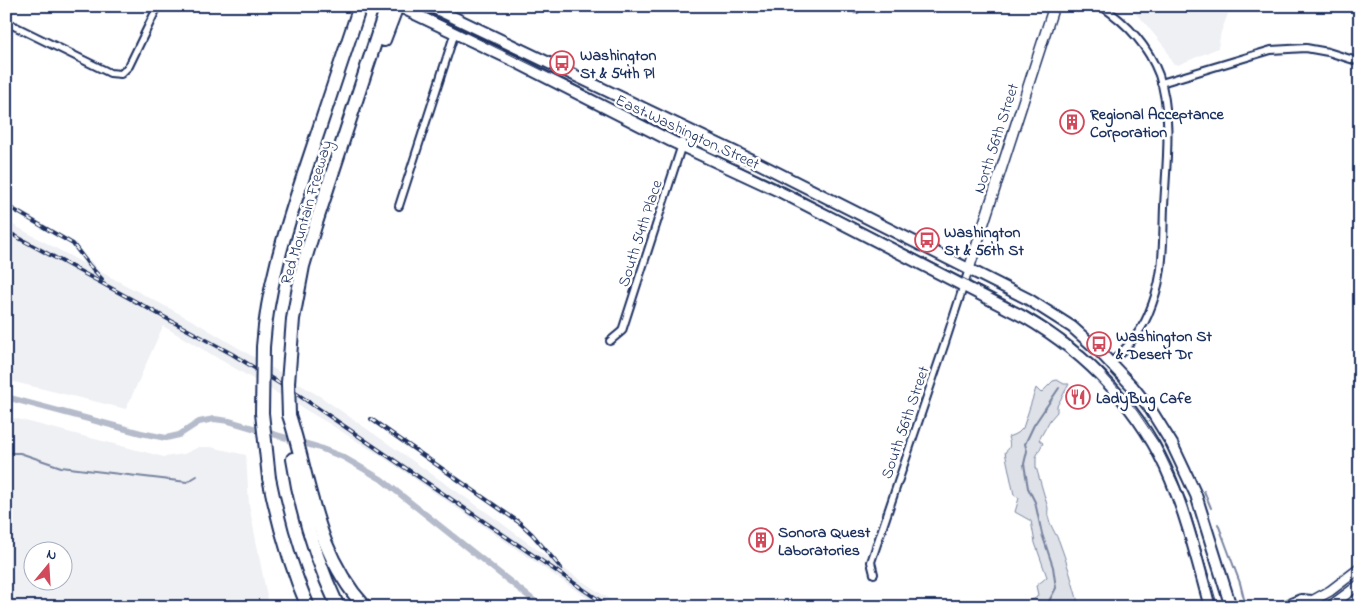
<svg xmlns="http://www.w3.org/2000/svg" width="1366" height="613" viewBox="0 0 1366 613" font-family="'Indie Flower',sans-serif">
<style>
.built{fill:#eff0f4;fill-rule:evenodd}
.green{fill:#dee1e7;stroke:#7c88a2}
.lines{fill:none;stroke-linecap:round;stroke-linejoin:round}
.stream{stroke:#77839f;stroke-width:2}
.canal{stroke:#b5bbca;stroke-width:6}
.street-casing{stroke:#1b2f5e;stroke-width:10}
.secondary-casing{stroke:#1b2f5e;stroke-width:12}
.primary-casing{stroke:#1b2f5e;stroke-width:14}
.highway-casing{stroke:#1b2f5e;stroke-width:16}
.street{stroke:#fff;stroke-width:6}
.secondary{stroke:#fff;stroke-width:9}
.primary{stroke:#fff;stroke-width:10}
.highway{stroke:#fff;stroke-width:12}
.tram{stroke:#1b2f5e;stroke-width:1}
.rail-casing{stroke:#1b2f5e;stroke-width:4}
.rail{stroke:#fff;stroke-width:2;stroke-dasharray:5.5;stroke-linecap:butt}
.highway-bridge-casing{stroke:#1b2f5e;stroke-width:16;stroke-linecap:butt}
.highway-bridge{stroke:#fff;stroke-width:12}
.labels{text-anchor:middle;stroke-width:5;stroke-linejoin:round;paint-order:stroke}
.poi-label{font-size:16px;font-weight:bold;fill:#1b2f5e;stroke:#fff;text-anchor:start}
.street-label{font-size:16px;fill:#1b2f5e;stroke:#fff}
</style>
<rect width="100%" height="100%" fill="#fff"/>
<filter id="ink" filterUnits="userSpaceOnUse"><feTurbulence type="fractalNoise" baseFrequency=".02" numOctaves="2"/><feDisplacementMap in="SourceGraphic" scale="10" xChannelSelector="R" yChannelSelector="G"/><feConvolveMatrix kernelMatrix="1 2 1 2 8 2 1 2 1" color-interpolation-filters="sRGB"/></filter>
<g filter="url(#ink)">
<g class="built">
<path d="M 1128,6 L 1231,6 L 1221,32 L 1218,48 L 1178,65 L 1172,63 L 1166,49 L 1144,22 Z"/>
<path d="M 6,221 L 83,263 L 90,260 L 99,271 L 195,322 L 321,397 L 492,516 L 551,560 L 621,607 L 600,607 L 390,462 L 328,423 L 163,326 L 126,409 L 6,380 Z"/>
<path d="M 6,416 L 164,457 L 184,454 L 199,447 L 211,447 L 246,455 L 249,505 L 269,607 L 6,607 ZM 62,550 L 62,580 L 32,580 L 32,550 Z"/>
</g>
<path class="green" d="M 1057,380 L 1064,384 L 1069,384 L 1057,406 L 1057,412 L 1050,420 L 1039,440 L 1043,443 L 1036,457 L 1036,467 L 1048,508 C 1046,520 1054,530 1059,541 C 1067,562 1073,584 1079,606 L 1015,607 L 1036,598 L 1038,595 L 1036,586 L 1047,577 L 1035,543 L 1031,521 L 1015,512 L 1019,498 L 1014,495 L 1005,452 C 1011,448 1010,444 1008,437 L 1018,433 L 1023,428 L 1036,388 L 1041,393 L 1053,381 Z"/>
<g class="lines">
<g class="stream">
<path d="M 6,453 L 20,453 L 61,467 L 187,482 L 197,476"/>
<path d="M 1204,491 L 1211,508"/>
<path d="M 1218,524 L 1240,583 L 1246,607"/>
<path d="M 1044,607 L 1048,603 L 1056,588 L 1053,567 L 1042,534 L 1035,502 L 1028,488 L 1024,464 L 1027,451 L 1025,444 L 1034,425 L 1059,388"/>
</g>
<path class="canal" d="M 6,397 L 141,433 L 166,438 L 179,435 L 199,422 L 214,419 L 229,421 L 317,447 L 343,457 L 381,479 L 542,607"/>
<g class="street-casing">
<g id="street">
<path d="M 1101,6 C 1127,23 1148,46 1159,75 C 1173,116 1166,165 1164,207 C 1163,230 1164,253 1160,275 C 1158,289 1153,303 1148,315 C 1140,334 1125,349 1111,363"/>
<path d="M 856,9 L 857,6"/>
<path d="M 6,22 L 110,73 L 121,74 L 129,66 L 158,6"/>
<path d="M 1161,83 L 1271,50 L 1306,48 L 1328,52 L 1360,62"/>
<path d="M 399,206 L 455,32"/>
<path d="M 610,341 L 622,331 L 687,129"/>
<path d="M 874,574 L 871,562 L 945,343 L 969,269"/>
</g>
</g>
<g class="secondary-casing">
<g id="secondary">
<path d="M 969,269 L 1054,6"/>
<path d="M 1301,607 L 1330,591 L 1360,568"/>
<path d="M 1329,607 L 1360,584"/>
</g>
</g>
<g class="primary-casing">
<g id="primary">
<path d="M 398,6 L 514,61 L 671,141 L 781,192 L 1024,317 C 1088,354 1143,411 1171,480 C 1188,521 1198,564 1210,607"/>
<path d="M 430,6 L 760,164 L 1028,299 L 1072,327 L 1100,352 L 1133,387 L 1149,407 L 1172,444 L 1196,495 L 1231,607"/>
<path d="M 1284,607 L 1301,600 L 1312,601"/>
</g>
</g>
<g class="highway-casing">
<g id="highway">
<path d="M 384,40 L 397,6"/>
<path d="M 263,347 C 267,289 284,235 302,180 C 321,122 341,64 360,6"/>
<path d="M 288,383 L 293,319 L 303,266 L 315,226 L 387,6"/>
<path d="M 289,415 C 311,483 314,551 365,607"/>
<path d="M 293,459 C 301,511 316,560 338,607"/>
<path d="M 269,478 C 278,522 290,565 308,607"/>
</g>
</g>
<use href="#street" class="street"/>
<use href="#secondary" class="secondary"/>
<use href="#primary" class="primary"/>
<use href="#highway" class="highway"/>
<path class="tram" d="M 411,6 L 853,222 L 1006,300 L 1057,331 L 1094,361 L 1121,391 L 1137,411 L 1160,445 L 1187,502 L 1218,607"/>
<g class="rail-casing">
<g id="rail">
<path d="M 9,207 L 73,244 L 89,265 L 102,279"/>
<path d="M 6,231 L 232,354 L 300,396 L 609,607"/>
<path d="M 371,419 L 520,523 L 532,534 L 561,568"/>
</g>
</g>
<use href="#rail" class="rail"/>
<g class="highway-bridge-casing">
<g id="highway-bridge">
<path d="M 263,347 L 262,413 L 269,478"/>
<path d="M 288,383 L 289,415"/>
</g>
</g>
<use href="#highway-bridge" class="highway-bridge"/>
</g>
</g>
<defs>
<g id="bus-ring" transform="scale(1.25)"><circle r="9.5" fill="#fff" stroke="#d1495b" stroke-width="1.5"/><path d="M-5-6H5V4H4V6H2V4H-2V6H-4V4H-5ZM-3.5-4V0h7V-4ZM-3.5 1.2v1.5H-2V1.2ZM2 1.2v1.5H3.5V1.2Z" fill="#d1495b"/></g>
<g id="building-ring" transform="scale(1.25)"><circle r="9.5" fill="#fff" stroke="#d1495b" stroke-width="1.5"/><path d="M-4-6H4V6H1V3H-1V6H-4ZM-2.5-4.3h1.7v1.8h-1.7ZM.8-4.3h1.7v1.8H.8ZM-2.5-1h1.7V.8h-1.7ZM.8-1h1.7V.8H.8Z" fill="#d1495b"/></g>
<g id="restaurant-ring" transform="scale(1.25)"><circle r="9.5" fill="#fff" stroke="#d1495b" stroke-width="1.5"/><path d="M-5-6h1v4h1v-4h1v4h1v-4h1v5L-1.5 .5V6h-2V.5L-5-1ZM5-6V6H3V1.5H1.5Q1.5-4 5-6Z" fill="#d1495b"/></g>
</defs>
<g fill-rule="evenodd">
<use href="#bus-ring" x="562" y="63"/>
<use href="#building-ring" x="1072" y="122"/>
<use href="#bus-ring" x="927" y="240"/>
<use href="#bus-ring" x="1099" y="344"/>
<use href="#restaurant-ring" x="1078" y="397"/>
<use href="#building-ring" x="761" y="540"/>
</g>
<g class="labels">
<g class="poi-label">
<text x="580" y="60">Washington<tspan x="580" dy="18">St &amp; 54th Pl</tspan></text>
<text x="1090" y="119">Regional Acceptance<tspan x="1090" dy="18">Corporation</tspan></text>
<text x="944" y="237">Washington<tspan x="944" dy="18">St &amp; 56th St</tspan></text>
<text x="1116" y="341">Washington St<tspan x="1116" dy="18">&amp; Desert Dr</tspan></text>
<text x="1096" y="403">LadyBug Cafe</text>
<text x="778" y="537">Sonora Quest<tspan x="778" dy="18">Laboratories</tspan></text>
</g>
<g class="street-label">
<text transform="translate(688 131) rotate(25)" y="6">East Washington Street</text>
<text transform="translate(995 138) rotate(-72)" y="6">North 56th Street</text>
<text transform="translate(305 212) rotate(-74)" y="6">Red Mountain Freeway</text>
<text transform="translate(639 233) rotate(-72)" y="6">South 54th Place</text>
<text transform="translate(904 422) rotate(-71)" y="6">South 56th Street</text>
</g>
</g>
<rect width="1366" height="613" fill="none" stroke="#fff" stroke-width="25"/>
<rect x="12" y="12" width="1341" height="588" fill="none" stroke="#1b2f5e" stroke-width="2" filter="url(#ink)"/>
<g transform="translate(48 566) rotate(18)"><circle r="24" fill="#ffffff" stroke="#a4acbf"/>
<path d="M0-4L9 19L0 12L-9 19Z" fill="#d1495b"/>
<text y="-8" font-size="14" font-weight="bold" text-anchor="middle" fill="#1b2f5e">N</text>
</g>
</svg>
